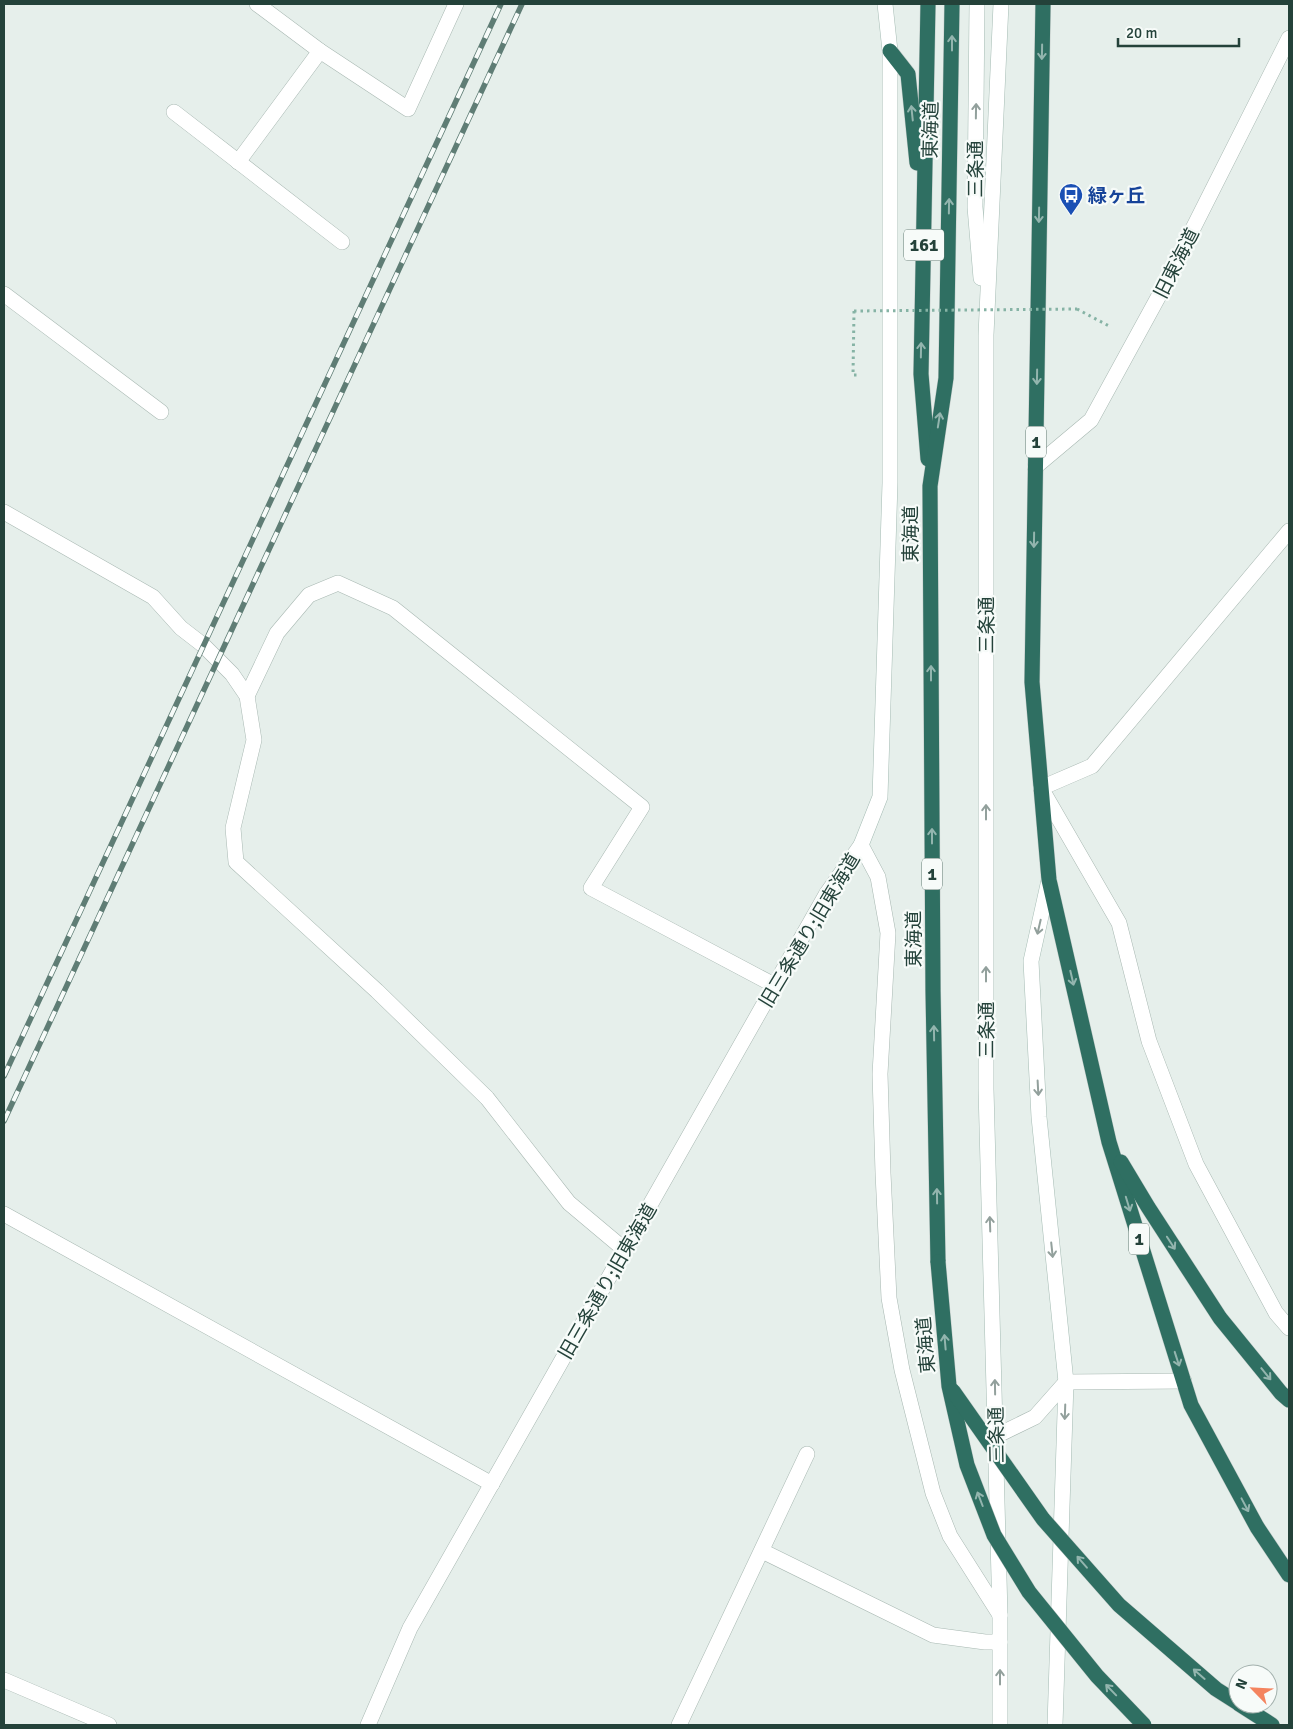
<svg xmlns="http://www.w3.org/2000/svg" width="1293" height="1729" viewBox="0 0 1293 1729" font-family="Signika,'Noto Sans JP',sans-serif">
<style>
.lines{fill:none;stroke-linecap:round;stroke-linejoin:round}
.lane-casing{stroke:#a8b8b2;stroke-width:16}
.street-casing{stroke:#a8b8b2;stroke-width:16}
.secondary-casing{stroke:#a4bbb3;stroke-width:16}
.highway-casing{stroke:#c2cac8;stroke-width:16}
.path{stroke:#86b3a5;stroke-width:3;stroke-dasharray:2.5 4;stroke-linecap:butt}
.lane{stroke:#fff;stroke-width:15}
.street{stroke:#fff;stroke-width:15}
.secondary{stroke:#fff;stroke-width:15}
.highway{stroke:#2f6f62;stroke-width:15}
.rail-casing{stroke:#5f7d75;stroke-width:5.5}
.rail{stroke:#f7fbf9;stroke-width:4;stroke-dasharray:11;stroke-linecap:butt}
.highway-bridge-casing{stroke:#c2cac8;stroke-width:16;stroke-linecap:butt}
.path-bridge{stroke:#86b3a5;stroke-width:3;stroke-dasharray:2.5 4;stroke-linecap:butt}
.highway-bridge{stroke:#2f6f62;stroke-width:15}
.oneway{stroke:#93b5ae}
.oneway2{stroke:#92a09c}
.labels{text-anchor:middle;stroke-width:4.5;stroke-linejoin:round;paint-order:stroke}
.shield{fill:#f7fbf9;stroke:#637a73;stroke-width:1}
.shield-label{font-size:18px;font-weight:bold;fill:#24423a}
.street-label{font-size:19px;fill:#24423a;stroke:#f7fbf9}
.transit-label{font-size:19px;font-weight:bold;fill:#164399;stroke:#f7fbf9;text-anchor:start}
</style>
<rect width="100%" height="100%" fill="#e6efeb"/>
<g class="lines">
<g class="lane-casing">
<g id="lane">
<path d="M 174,112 L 342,242"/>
<path d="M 238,162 L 320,51"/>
<path d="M 4,294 L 161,412"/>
<path d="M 247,696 L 277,633 L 309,595 L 338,583 L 393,608 L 642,807 L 591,888 L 774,985"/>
<path d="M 1041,788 L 1092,766 L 1289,531"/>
</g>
</g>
<g class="street-casing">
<g id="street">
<path d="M 257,4 L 320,51 L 408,109 L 456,4"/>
<path d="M 1035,467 L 1091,420 L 1161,292 L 1289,38"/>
<path d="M 4,512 L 153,597 L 181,628 L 203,645 L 232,674 L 247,696 L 254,740 L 233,828 L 236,862 L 377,991 L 487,1098 L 569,1203 L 625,1250"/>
<path d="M 1041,788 L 1119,923 L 1149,1041 L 1196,1164 L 1276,1313 L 1289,1328"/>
<path d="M 4,1214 L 492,1484"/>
<path d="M 996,1436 L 1035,1417 L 1066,1382 L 1184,1381"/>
<path d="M 762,1551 L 933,1635 L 985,1642 L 1000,1642"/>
<path d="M 4,1680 L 109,1725"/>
<path d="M 368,1725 L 410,1628 L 827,893 L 861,845 L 878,877 L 888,933 L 880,1074 L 883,1173 L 889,1298 L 902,1370 L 933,1493 L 950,1536 L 1000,1615"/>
<path d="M 679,1725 L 807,1454"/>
</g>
</g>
<g class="secondary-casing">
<g id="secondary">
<path d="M 977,4 L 975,207 L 981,278"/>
<path d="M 861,845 L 880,797 L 890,483 L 890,51 L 885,4"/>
<path d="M 1049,880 L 1031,961 L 1039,1117 L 1066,1382 L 1055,1725"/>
<path d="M 1000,1725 L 1000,1615 L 986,1089 L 986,335 L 1001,4"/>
</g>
</g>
<g class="highway-casing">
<g id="highway">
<path d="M 1043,4 L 1032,682 L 1049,880 L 1109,1142 L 1191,1405 L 1257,1527 L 1289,1575"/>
<path d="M 890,51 L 908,74 L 917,163"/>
<path d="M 928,459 L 921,374 L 928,4"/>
<path d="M 1121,1162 L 1148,1207 L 1220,1318 L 1281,1393 L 1289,1400"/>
<path d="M 938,1262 L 933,991 L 930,486 L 946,378 L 952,4"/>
<path d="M 1239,1704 L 1272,1725"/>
</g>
</g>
<g class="path">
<path d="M 1077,309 L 1109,326"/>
<path d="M 854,311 L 853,375 L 860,375"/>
</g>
<use href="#lane" class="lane"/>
<use href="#street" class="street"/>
<use href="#secondary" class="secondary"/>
<use href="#highway" class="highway"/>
<g class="rail-casing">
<g id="rail">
<path d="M 4,1076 L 501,4"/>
<path d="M 4,1121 L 522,4"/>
</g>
</g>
<use href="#rail" class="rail"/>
<g class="highway-bridge-casing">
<g id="highway-bridge">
<path d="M 938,1262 L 949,1386 L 967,1465 L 994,1535 L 1029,1592 L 1097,1676 L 1144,1725"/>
<path d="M 953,1391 L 1043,1519 L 1119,1605 L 1216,1689 L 1238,1703"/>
</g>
</g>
<path class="path-bridge" d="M 854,311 L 1077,309"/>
<use href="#highway-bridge" class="highway-bridge"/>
</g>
<defs><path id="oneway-shaft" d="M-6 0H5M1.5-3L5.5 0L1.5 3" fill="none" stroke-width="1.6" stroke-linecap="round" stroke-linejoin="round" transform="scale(1.25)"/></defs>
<g class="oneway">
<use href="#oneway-shaft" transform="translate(952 43) rotate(-90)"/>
<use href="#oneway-shaft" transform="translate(1042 52) rotate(91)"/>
<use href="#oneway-shaft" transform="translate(912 113) rotate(-96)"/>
<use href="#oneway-shaft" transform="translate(949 206) rotate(-89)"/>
<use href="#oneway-shaft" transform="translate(1039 215) rotate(91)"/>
<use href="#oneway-shaft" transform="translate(921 350) rotate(-89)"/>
<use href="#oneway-shaft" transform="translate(1037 377) rotate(91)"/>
<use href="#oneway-shaft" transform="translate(939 420) rotate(-81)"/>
<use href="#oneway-shaft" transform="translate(1034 540) rotate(91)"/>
<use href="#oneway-shaft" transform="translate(931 673) rotate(-90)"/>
<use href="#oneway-shaft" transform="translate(932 836) rotate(-90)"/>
<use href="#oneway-shaft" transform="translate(1072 978) rotate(77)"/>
<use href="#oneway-shaft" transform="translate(934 1033) rotate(-91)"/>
<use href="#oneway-shaft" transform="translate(937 1196) rotate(-91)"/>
<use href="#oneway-shaft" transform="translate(1128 1204) rotate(73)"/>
<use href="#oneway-shaft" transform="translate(1171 1243) rotate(57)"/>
<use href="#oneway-shaft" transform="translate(945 1342) rotate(-95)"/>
<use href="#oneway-shaft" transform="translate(1177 1359) rotate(72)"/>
<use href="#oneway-shaft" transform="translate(1266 1374) rotate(51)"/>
<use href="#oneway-shaft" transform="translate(980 1499) rotate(-111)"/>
<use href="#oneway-shaft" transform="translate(1245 1505) rotate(62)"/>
<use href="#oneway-shaft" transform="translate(1082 1562) rotate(-131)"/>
<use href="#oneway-shaft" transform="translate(1199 1674) rotate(-139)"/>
<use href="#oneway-shaft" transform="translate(1111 1690) rotate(-134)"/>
</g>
<g class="oneway2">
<use href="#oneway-shaft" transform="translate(976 111) rotate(-89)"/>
<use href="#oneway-shaft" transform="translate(986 812) rotate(-90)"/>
<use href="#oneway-shaft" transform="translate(1039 927) rotate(103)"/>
<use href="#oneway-shaft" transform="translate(986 974) rotate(-90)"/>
<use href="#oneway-shaft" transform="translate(1038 1088) rotate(87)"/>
<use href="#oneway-shaft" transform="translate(990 1224) rotate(-92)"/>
<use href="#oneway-shaft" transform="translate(1052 1250) rotate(84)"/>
<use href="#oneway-shaft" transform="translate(995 1387) rotate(-91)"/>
<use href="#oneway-shaft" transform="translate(1065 1412) rotate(92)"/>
<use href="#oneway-shaft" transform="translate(1000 1677) rotate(-90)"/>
</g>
<defs>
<g id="bus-pin" transform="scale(1.25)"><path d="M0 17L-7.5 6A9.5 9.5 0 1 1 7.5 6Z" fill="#1a4fb4" stroke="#f7fbf9"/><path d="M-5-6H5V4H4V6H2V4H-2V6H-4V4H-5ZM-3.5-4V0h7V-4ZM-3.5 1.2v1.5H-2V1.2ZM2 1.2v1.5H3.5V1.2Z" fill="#fff"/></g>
</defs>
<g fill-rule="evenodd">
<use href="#bus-pin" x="1071" y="195"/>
</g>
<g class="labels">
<g class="shield">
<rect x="904" y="229.5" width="40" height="31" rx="4"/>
<rect x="1026" y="426.5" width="20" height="31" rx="4"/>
<rect x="922" y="858.5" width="20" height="31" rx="4"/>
<rect x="1129" y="1223.5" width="20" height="31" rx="4"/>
</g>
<g class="shield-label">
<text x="924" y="251">161</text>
<text x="1036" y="448">1</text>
<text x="932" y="880">1</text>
<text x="1139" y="1245">1</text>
</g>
<g class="street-label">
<text transform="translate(930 130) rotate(-89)" y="7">東海道</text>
<text transform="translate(975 169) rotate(-90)" y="7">三条通</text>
<text transform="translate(1176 263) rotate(-63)" y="7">旧東海道</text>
<text transform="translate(910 534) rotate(-90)" y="7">東海道</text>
<text transform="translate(986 625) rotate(-90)" y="7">三条通</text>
<text transform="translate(809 930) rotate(-59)" y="7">旧三条通り;旧東海道</text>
<text transform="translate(913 939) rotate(-90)" y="7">東海道</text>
<text transform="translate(986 1030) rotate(-90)" y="7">三条通</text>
<text transform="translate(607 1281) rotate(-60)" y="7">旧三条通り;旧東海道</text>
<text transform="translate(925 1345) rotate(-95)" y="7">東海道</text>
<text transform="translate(996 1435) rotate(-91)" y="7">三条通</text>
</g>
<g class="transit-label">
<text x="1088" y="202">緑ヶ丘</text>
</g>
</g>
<rect width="1293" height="1729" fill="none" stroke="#24423a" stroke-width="10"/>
<g transform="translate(1253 1689) rotate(294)"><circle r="24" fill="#f7fbf9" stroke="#a3b1ad"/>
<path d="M0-4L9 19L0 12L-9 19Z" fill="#f4845f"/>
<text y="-8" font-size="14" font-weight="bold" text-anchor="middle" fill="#24423a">N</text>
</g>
<path d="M1118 38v8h121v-8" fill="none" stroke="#24423a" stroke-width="2.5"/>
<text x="1126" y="38" font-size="15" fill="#24423a" stroke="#f7fbf9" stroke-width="4" paint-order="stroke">20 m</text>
</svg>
